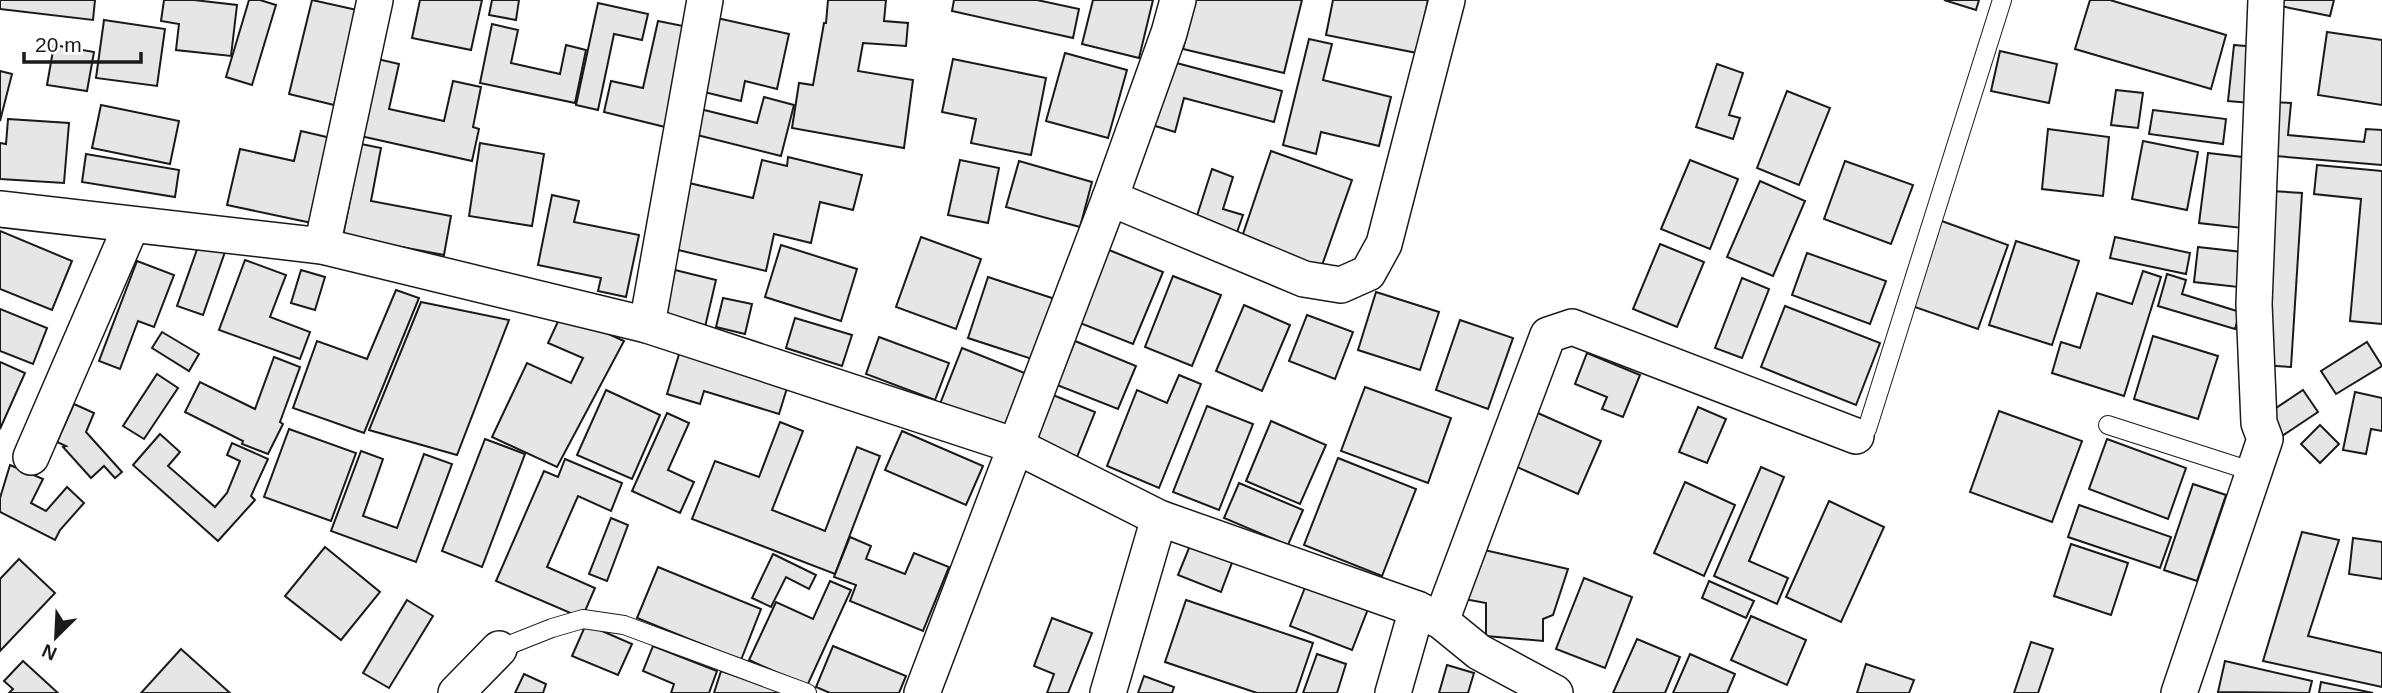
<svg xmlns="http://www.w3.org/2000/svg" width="2382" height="693" viewBox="0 0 2382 693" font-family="Arial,sans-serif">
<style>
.building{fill:#e6e6e6;stroke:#1a1a1a;stroke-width:2}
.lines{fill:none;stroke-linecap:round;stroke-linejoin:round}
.lane-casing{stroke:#1a1a1a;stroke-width:20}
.street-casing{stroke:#1a1a1a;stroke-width:38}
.lane{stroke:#fff;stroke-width:18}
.street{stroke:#fff;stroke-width:35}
</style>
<rect width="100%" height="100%" fill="#fff"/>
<g class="building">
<path d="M 0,0 L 95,0 L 93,20 L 0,9 Z"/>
<path d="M 164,0 L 194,0 L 237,5 L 231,56 L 176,50 L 179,24 L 161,21 Z"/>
<path d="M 249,0 L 260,0 L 276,5 L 252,85 L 226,77 Z"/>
<path d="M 312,0 L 357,10 L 334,105 L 289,94 Z"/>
<path d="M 420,0 L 482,0 L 471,50 L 412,38 Z"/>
<path d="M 492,0 L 519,0 L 516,20 L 489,15 Z"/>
<path d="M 828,0 L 886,0 L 884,21 L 908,23 L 906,46 L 863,43 L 858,71 L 913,80 L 904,148 L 792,128 L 799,83 L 813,85 L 824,23 L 826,23 Z"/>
<path d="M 954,0 L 1037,0 L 1079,9 L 1073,38 L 952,11 Z"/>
<path d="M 1093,0 L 1153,0 L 1139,58 L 1082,44 Z"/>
<path d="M 1195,0 L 1302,0 L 1284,73 L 1183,49 Z"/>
<path d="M 1333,0 L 1428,0 L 1417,53 L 1326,35 Z"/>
<path d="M 1944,0 L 1979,0 L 1976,10 Z"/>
<path d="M 2090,0 L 2110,0 L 2226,35 L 2211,89 L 2075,49 Z"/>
<path d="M 2276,0 L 2334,0 L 2330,16 L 2275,5 Z"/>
<path d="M 598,3 L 648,14 L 642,40 L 614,34 L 598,110 L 576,105 Z"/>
<path d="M 717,18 L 789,34 L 777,89 L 745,81 L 741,101 L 700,91 Z"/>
<path d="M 104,20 L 165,29 L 157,86 L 96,78 Z"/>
<path d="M 658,21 L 688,27 L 665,127 L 604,112 L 611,81 L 643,88 Z"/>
<path d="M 492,24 L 518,30 L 511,63 L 560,74 L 566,45 L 586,50 L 575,103 L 480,83 Z"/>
<path d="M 2327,32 L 2382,40 L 2382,105 L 2318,95 Z"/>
<path d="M 1309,39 L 1332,44 L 1323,80 L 1391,97 L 1379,146 L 1321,132 L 1316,154 L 1283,145 Z"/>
<path d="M 54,45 L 94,52 L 87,91 L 47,85 Z"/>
<path d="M 2234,45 L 2257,47 L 2251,103 L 2228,101 Z"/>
<path d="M 2000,51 L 2057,64 L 2049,103 L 1991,91 Z"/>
<path d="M 1065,53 L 1127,70 L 1108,138 L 1046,121 Z"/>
<path d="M 373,58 L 399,64 L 389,109 L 444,121 L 453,81 L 481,87 L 473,127 L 479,129 L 472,161 L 356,135 Z"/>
<path d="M 953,59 L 1046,78 L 1031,155 L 971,143 L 976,119 L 942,112 Z"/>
<path d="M 1169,61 L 1282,91 L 1274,122 L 1184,98 L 1175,132 L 1152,125 Z"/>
<path d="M 1717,64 L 1743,73 L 1729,115 L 1740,118 L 1733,139 L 1696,127 Z"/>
<path d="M 0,71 L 12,74 L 0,121 Z"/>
<path d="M 2116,90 L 2143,93 L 2138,128 L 2111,125 Z"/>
<path d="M 1787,91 L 1830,108 L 1799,185 L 1757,168 Z"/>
<path d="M 764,97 L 794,105 L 781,156 L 689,133 L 696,108 L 757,123 Z"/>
<path d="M 2268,102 L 2291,103 L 2288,135 L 2364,142 L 2366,129 L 2382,130 L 2382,165 L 2263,155 Z"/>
<path d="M 101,105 L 179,121 L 170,164 L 92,148 Z"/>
<path d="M 2153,110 L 2226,119 L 2223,144 L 2149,134 Z"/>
<path d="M 8,119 L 69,123 L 64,183 L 0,179 L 0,143 L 6,144 Z"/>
<path d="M 2048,129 L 2109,137 L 2103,196 L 2042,189 Z"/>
<path d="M 301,131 L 331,138 L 312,223 L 227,205 L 240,149 L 294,161 Z"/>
<path d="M 2143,141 L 2198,152 L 2187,210 L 2132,199 Z"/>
<path d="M 480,143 L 544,154 L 532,226 L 469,216 Z"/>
<path d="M 361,144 L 381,148 L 371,201 L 451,216 L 444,255 L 343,236 Z"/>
<path d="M 1271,151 L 1352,180 L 1320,271 L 1240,243 Z"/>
<path d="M 2208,153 L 2251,158 L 2242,228 L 2199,223 Z"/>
<path d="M 86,154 L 179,170 L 175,197 L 82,182 Z"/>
<path d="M 788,157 L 862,175 L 853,210 L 820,202 L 811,243 L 774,234 L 766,271 L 674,249 L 689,183 L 753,198 L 762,160 L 787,166 Z"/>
<path d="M 960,160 L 999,168 L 988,223 L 948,215 Z"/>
<path d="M 1690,160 L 1738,179 L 1710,249 L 1661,229 Z"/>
<path d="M 1019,161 L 1092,182 L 1080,227 L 1006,207 Z"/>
<path d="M 1845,161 L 1913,185 L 1891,244 L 1824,219 Z"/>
<path d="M 2317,165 L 2382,171 L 2382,324 L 2350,321 L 2361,199 L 2314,194 Z"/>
<path d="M 1212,169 L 1233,177 L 1223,209 L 1243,215 L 1235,238 L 1194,225 Z"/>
<path d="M 1760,181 L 1805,201 L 1773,276 L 1727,257 Z"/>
<path d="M 2272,191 L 2302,193 L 2291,367 L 2260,365 Z"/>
<path d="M 552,195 L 579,201 L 574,222 L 639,235 L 626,297 L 598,291 L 601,278 L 538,265 Z"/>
<path d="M 1939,220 L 2008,245 L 1978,329 L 1909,305 Z"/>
<path d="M 0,231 L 72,261 L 52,310 L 0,289 Z"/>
<path d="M 921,237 L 981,259 L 956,329 L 896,307 Z"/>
<path d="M 2115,237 L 2190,253 L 2186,274 L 2110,258 Z"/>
<path d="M 200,241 L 226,249 L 203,315 L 177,306 Z"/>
<path d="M 2016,241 L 2079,261 L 2052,345 L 1989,325 Z"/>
<path d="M 1660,244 L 1704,262 L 1677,327 L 1633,309 Z"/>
<path d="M 781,245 L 857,269 L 841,321 L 765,297 Z"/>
<path d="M 2198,247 L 2242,252 L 2238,287 L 2194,282 Z"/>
<path d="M 1109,250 L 1163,272 L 1133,344 L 1080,323 Z"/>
<path d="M 1807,253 L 1886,281 L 1870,324 L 1792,295 Z"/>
<path d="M 245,260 L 286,275 L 270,317 L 310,332 L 300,359 L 219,330 Z"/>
<path d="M 137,261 L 174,275 L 154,327 L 138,321 L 120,369 L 99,361 Z"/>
<path d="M 301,270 L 325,277 L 315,310 L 291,303 Z"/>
<path d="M 675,270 L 716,280 L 705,327 L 664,317 Z"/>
<path d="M 2143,271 L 2161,277 L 2124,396 L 2052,373 L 2061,342 L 2080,348 L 2097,293 L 2132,304 Z"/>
<path d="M 2167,274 L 2186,280 L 2182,294 L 2240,312 L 2235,329 L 2158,306 Z"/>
<path d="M 1173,276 L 1221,295 L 1192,366 L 1145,347 Z"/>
<path d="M 988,277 L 1055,299 L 1035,360 L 968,338 Z"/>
<path d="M 1742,278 L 1769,289 L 1742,358 L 1715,348 Z"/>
<path d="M 396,290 L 419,298 L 364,433 L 293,408 L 317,341 L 367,359 Z"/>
<path d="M 1376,292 L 1439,312 L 1420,370 L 1358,350 Z"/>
<path d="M 723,298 L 752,304 L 745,334 L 716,327 Z"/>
<path d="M 421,302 L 509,320 L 457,455 L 369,430 Z"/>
<path d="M 1244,305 L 1290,325 L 1262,391 L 1216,371 Z"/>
<path d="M 1785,306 L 1880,343 L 1856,405 L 1761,367 Z"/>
<path d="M 0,309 L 47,328 L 33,364 L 0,351 Z"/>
<path d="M 562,313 L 624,341 L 557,467 L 492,437 L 527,363 L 571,383 L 583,358 L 548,343 Z"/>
<path d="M 1307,315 L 1353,332 L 1335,379 L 1289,361 Z"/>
<path d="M 795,318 L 852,335 L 842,366 L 786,348 Z"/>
<path d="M 1460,320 L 1513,338 L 1488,409 L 1436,390 Z"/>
<path d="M 162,332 L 199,354 L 189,371 L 152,348 Z"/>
<path d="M 2153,336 L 2218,356 L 2198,419 L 2134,399 Z"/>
<path d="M 879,337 L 949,363 L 935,400 L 866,374 Z"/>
<path d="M 1075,341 L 1136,366 L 1118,409 L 1057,385 Z"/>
<path d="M 2367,342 L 2382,366 L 2336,394 L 2321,371 Z"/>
<path d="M 962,348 L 1037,378 L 1015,434 L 940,404 Z"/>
<path d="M 680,351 L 788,385 L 779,414 L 704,391 L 700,404 L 667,394 Z"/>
<path d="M 1587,353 L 1640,375 L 1623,417 L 1602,409 L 1607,397 L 1575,384 Z"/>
<path d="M 274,357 L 300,367 L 280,422 L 283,424 L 268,454 L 242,444 L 243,441 L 185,412 L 200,382 L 255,409 Z"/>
<path d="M 0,362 L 25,373 L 0,429 Z"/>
<path d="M 157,374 L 178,388 L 144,439 L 123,426 Z"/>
<path d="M 1179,375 L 1201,384 L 1159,488 L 1107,466 L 1137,390 L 1167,403 Z"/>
<path d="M 1365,387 L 1451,418 L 1428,483 L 1341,451 Z"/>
<path d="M 606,390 L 660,415 L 632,479 L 577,455 Z"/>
<path d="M 2303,390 L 2318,412 L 2282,436 L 2267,414 Z"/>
<path d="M 2355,392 L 2382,398 L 2382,431 L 2371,429 L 2366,454 L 2343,450 Z"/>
<path d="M 1048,393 L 1095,412 L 1077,457 L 1030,439 Z"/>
<path d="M 74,404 L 94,413 L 86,432 L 122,472 L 115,478 L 104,466 L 91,478 L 63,447 L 66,446 L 57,442 Z"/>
<path d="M 1207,406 L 1253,424 L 1219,510 L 1173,492 Z"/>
<path d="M 1698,407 L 1726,419 L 1707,463 L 1679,452 Z"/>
<path d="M 1531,410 L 1601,441 L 1578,494 L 1508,463 Z"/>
<path d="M 1999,411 L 2082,441 L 2052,522 L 1970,492 Z"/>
<path d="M 667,413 L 689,423 L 668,470 L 694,482 L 680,513 L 632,491 Z"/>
<path d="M 1271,421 L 1326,445 L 1300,504 L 1246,481 Z"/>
<path d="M 780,422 L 803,431 L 772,510 L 825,531 L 857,447 L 880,456 L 835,574 L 692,519 L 715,461 L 759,477 Z"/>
<path d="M 2320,425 L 2339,444 L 2320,463 L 2301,444 Z"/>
<path d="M 289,429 L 356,453 L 331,521 L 264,497 Z"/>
<path d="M 902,431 L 983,466 L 966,505 L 885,470 Z"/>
<path d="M 160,434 L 180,452 L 168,466 L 215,507 L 227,493 L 240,461 L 227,455 L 232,443 L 268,459 L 251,496 L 255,500 L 218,541 L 133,465 Z"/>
<path d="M 485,439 L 525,454 L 482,567 L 442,551 Z"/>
<path d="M 2107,439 L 2186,468 L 2168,519 L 2089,489 Z"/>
<path d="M 361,451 L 383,459 L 363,516 L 397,528 L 424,454 L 452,464 L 416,562 L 331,531 Z"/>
<path d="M 1338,458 L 1416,489 L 1382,576 L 1304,545 Z"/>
<path d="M 565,459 L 622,483 L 611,511 L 578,496 L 547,567 L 595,588 L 582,618 L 496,581 L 544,471 L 558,477 Z"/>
<path d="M 10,465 L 43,479 L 31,503 L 46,511 L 67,487 L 84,503 L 60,530 L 55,540 L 0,512 L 0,498 Z"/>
<path d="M 1761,467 L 1784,477 L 1749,561 L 1788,578 L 1777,604 L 1714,576 Z"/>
<path d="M 1685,482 L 1735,505 L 1704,576 L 1654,553 Z"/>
<path d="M 1239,483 L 1303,510 L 1288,545 L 1224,518 Z"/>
<path d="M 2193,484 L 2226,495 L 2197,581 L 2164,570 Z"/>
<path d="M 1829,501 L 1884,527 L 1841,622 L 1786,597 Z"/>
<path d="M 2079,505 L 2171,537 L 2160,568 L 2068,537 Z"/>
<path d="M 611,518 L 628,525 L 607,581 L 589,574 Z"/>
<path d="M 2302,532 L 2339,540 L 2308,636 L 2382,653 L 2382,687 L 2263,661 Z"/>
<path d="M 850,537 L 871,546 L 866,559 L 905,574 L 914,553 L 949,567 L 923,631 L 850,601 L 856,585 L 834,577 Z"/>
<path d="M 2353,538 L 2382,542 L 2382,579 L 2349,574 Z"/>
<path d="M 1191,543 L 1233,560 L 1221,592 L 1178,575 Z"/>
<path d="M 2071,544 L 2128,563 L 2111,615 L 2054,596 Z"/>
<path d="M 325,547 L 380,592 L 341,640 L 285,596 Z"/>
<path d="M 1480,549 L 1568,569 L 1553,615 L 1543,619 L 1543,641 L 1486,636 L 1486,603 L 1459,598 Z"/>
<path d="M 773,554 L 816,575 L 809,589 L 786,577 L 771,607 L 752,598 Z"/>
<path d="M 19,559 L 55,593 L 0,651 L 0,579 Z"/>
<path d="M 658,567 L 761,609 L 741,660 L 637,618 Z"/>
<path d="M 1584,578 L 1632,597 L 1605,668 L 1556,649 Z"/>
<path d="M 830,581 L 851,590 L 807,686 L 749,660 L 776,602 L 813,619 Z"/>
<path d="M 1709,581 L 1754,601 L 1746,618 L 1702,598 Z"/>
<path d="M 1306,585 L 1368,609 L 1352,650 L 1290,626 Z"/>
<path d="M 407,600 L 433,616 L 389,688 L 363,673 Z"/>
<path d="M 1186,600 L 1313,643 L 1296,693 L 1257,693 L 1165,662 Z"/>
<path d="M 1751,616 L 1806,640 L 1787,685 L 1731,660 Z"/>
<path d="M 1052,618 L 1092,633 L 1068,693 L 1047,693 L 1054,674 L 1034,666 Z"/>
<path d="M 586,624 L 632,644 L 618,675 L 572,656 Z"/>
<path d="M 1637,639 L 1680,657 L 1665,693 L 1613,693 Z"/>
<path d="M 2031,642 L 2053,649 L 2038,693 L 2014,693 Z"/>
<path d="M 653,646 L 717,671 L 709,693 L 671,693 L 674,684 L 643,671 Z"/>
<path d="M 833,646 L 906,676 L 899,693 L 830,693 L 816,687 Z"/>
<path d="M 181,649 L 230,693 L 141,693 Z"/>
<path d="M 1317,654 L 1346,664 L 1337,693 L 1303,693 Z"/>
<path d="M 1690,654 L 1735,674 L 1727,693 L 1673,693 Z"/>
<path d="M 23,661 L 58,693 L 9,693 L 13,689 L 4,681 Z"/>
<path d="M 2225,661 L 2312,681 L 2309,693 L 2218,692 Z"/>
<path d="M 1866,664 L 1914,680 L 1909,693 L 1857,693 Z"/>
<path d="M 1447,665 L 1474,673 L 1468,693 L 1439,693 Z"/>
<path d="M 721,671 L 785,693 L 714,693 Z"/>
<path d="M 524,674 L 546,684 L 543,693 L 515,693 Z"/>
<path d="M 1144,676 L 1174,687 L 1172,693 L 1138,693 Z"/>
<path d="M 2321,682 L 2373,693 L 2319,693 Z"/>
</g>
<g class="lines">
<g class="lane-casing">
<g id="lane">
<path d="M 2108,425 L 2254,472"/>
<path d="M 1856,436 L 1867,429 L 2002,0"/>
<path d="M 499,649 L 552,628 L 583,619 L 624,625 L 807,693"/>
</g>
</g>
<g class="street-casing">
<g id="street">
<path d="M 1110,198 L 1304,279 L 1341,285 L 1368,273 L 1384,244 L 1447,0"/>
<path d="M 0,209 L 322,246 L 647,325 L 1016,446 L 1159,518 L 1417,609 L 1441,621 L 1479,652 L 1555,693"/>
<path d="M 322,246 L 375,0"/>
<path d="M 647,325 L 705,0"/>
<path d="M 31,457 L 131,226"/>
<path d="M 1441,621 L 1548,335 L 1572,327 L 1856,436"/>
<path d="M 456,693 L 499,649"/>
<path d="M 922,693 L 1110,198 L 1169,33 L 1178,0"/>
<path d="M 1108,693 L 1159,518"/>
<path d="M 1393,693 L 1417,609"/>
<path d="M 2179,693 L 2265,439 L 2259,423 L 2254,304 L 2266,0"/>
</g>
</g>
<use href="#lane" class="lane"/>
<use href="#street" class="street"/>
</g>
<g transform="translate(56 637) rotate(204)" stroke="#ffffff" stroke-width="5" paint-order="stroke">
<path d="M0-5L12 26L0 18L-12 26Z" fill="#1a1a1a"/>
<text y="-10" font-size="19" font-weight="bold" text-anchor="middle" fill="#1a1a1a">N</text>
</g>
<path d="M24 52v10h117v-10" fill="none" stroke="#1a1a1a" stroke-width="3.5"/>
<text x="35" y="52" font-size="21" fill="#1a1a1a" stroke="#ffffff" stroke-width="5" paint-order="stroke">20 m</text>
</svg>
